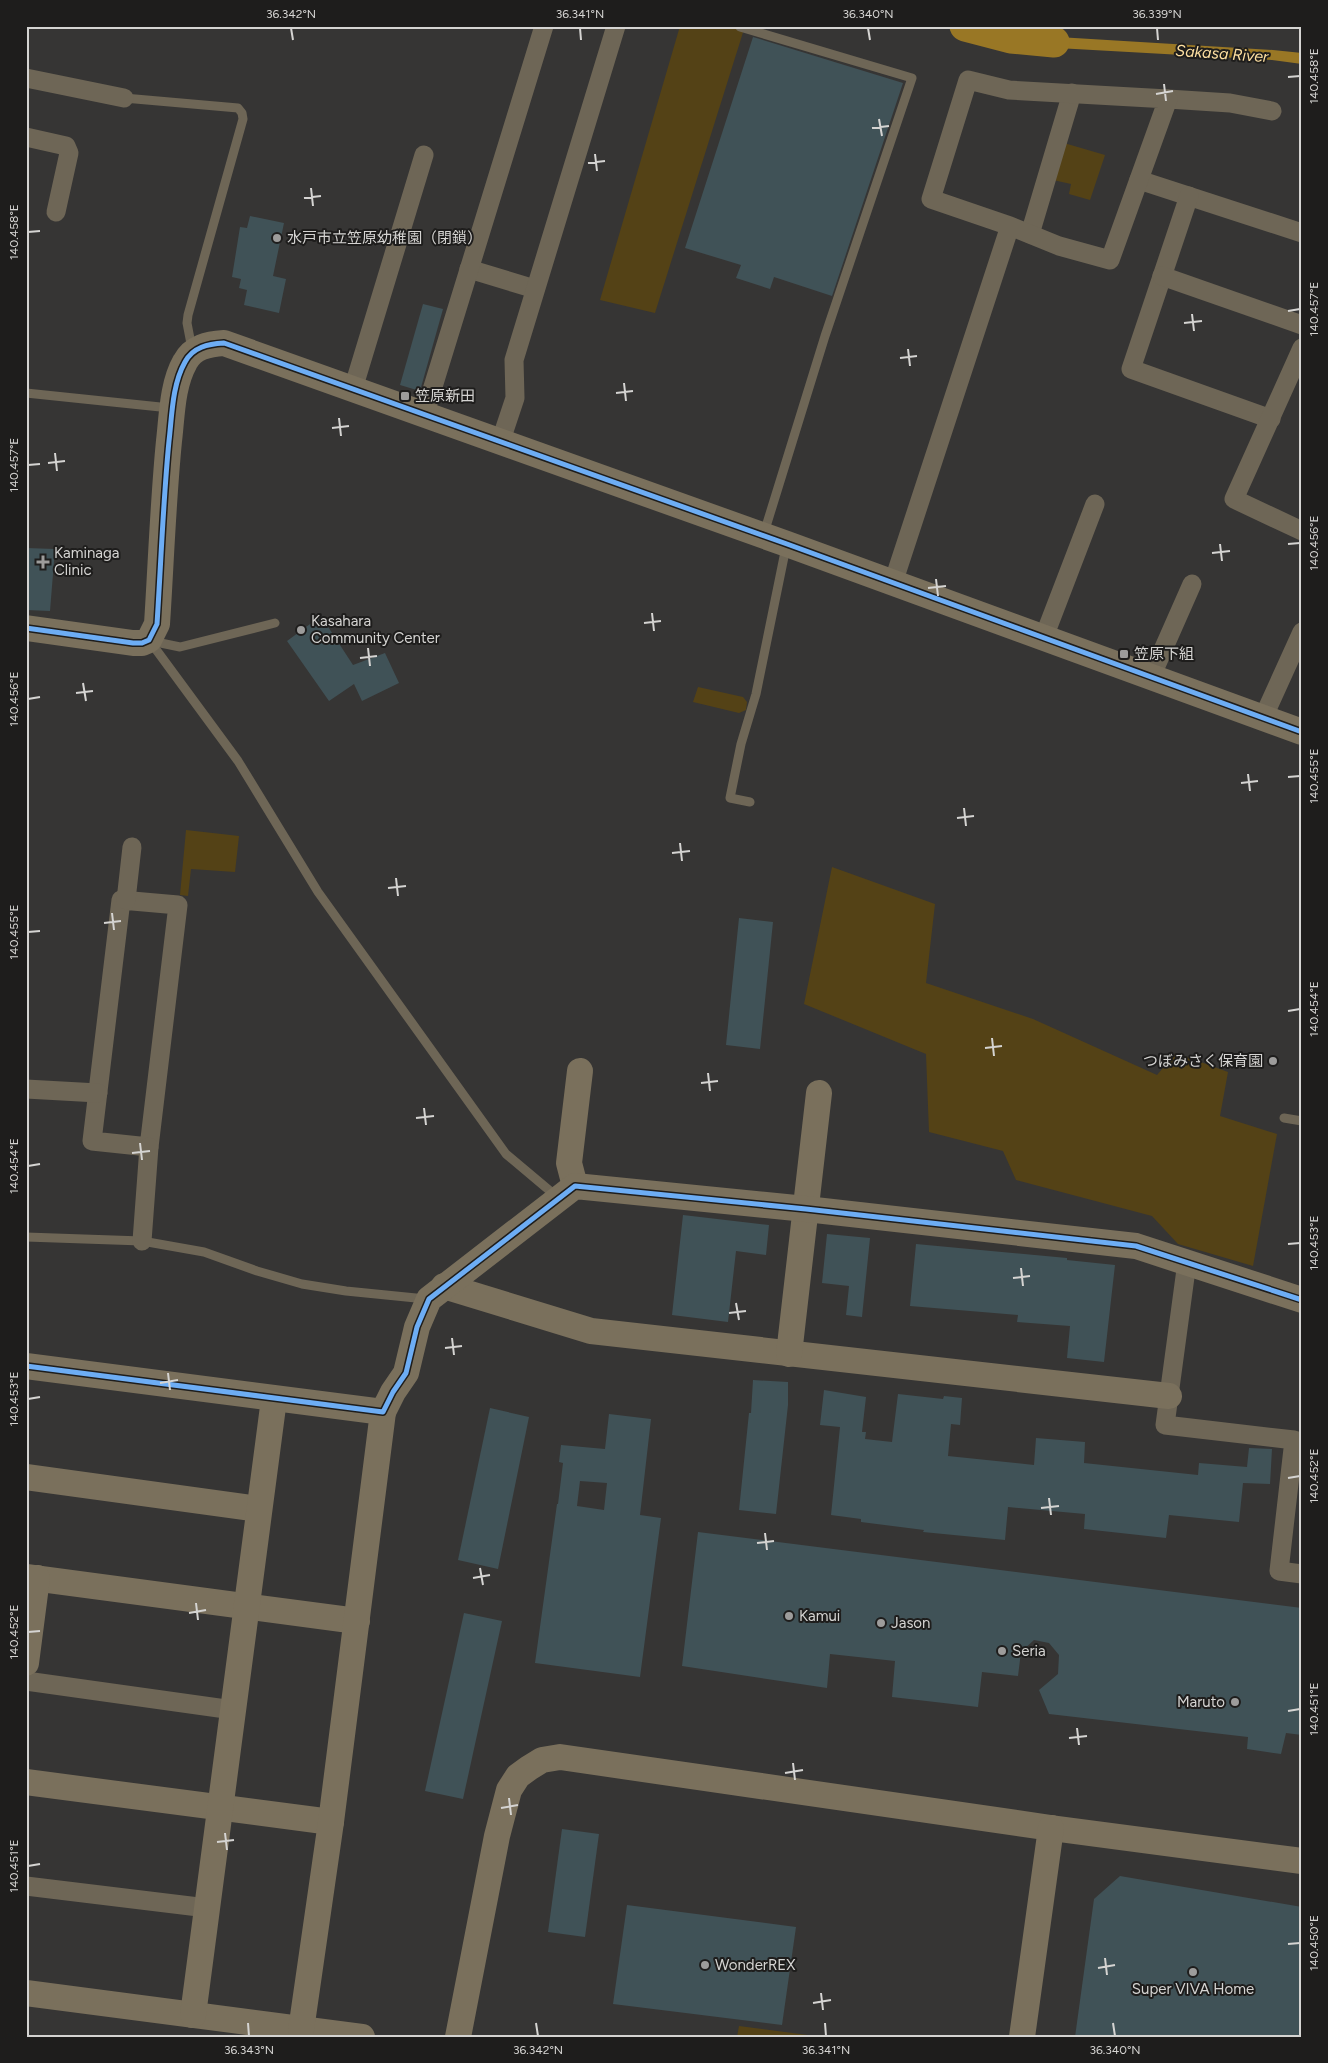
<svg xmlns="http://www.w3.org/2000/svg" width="1328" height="2063" viewBox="0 0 1328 2063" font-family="Figtree,'Noto Sans JP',sans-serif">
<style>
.green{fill:#544216}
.water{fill:#997725}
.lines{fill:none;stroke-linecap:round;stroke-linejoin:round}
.river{stroke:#997725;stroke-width:31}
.building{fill:#405257;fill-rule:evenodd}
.lane{stroke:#6e6656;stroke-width:9}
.street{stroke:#6e6656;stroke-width:19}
.secondary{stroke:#7a705c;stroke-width:26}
.cycleway-casing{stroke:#1e1d1c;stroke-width:8}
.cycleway{stroke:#6dadf4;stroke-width:5}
.ticks{fill:none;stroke:#d5d4d2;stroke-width:2}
.poi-dot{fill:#9d9c9b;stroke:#1e1d1c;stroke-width:2}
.labels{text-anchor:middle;stroke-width:4;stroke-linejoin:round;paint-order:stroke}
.poi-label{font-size:15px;fill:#d5d4d2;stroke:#1e1d1c;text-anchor:start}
.water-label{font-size:16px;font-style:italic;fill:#fddfa1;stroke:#1e1d1c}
.neatline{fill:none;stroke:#d5d4d2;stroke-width:2}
.ticks-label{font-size:12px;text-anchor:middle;fill:#d5d4d2}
</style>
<rect width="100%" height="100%" fill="#363534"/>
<g class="green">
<path d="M 680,26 L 745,26 L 655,313 L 600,300 Z"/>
<path d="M 1064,143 L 1105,155 L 1090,200 L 1069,194 L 1071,184 L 1053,180 Z"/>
<path d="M 698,687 L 743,697 L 747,702 L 746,710 L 739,713 L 693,702 Z"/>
<path d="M 186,830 L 239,836 L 235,872 L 191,869 L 188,896 L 180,895 Z"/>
<path d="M 832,867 L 935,904 L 926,983 L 1033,1019 L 1157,1075 L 1176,1053 L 1228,1072 L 1220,1116 L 1277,1134 L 1253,1266 L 1178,1244 L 1152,1216 L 1016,1180 L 1003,1151 L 929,1132 L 926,1054 L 804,1004 Z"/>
<path d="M 739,2026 L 823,2037 L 737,2037 Z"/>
</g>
<path class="water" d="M 1012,32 L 1058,37 L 1273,50 L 1302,53 L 1302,64 L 1272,60 L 1057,48 L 1010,43 Z"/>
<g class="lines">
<path class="river" d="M 965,26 L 1011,38 L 1054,42"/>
</g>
<g class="building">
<path d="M 753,37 L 903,83 L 832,296 L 774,277 L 770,289 L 736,278 L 741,265 L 685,248 Z"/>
<path d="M 250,216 L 284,223 L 273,276 L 286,279 L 279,313 L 244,305 L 247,290 L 239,288 L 241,279 L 232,277 L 240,227 L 247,228 Z"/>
<path d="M 423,304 L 443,309 L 420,391 L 400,385 Z"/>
<path d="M 26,548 L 55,549 L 50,611 L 26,610 Z"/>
<path d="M 321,616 L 353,665 L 385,653 L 399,683 L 362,701 L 354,684 L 329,701 L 287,641 Z"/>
<path d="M 739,918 L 773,922 L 760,1049 L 726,1045 Z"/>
<path d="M 683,1215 L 769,1225 L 766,1255 L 736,1251 L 728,1322 L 672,1315 Z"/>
<path d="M 827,1234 L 870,1238 L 862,1317 L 846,1315 L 849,1286 L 822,1283 Z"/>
<path d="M 916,1244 L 1067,1258 L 1067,1260 L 1115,1265 L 1104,1362 L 1067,1358 L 1070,1326 L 1017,1322 L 1018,1315 L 910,1306 Z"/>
<path d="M 753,1380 L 788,1382 L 788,1405 L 776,1514 L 739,1510 L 749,1413 L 751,1413 Z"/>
<path d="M 824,1390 L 866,1397 L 862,1432 L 866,1432 L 865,1439 L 892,1442 L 898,1394 L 943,1399 L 944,1396 L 962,1398 L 960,1425 L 951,1424 L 948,1456 L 1034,1465 L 1036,1438 L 1085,1442 L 1084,1463 L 1198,1475 L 1199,1463 L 1247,1467 L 1249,1448 L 1272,1449 L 1270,1484 L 1243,1483 L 1239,1522 L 1169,1515 L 1166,1538 L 1084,1529 L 1085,1514 L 1008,1507 L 1005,1540 L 923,1532 L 924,1530 L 861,1522 L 861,1519 L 831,1515 L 840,1427 L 820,1425 Z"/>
<path d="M 490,1408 L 529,1417 L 498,1569 L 458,1560 Z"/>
<path d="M 609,1414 L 651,1419 L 640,1515 L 661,1518 L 640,1677 L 535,1663 L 557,1504 L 558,1504 L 563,1463 L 559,1462 L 561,1445 L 605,1449 ZM 580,1481 L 607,1483 L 604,1510 L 577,1506 Z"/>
<path d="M 698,1532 L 1302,1608 L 1302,1735 L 1286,1733 L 1281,1754 L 1247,1749 L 1248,1737 L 1049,1714 L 1039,1690 L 1058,1674 L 1059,1655 L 1049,1643 L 1034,1640 L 1021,1652 L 1018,1676 L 982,1672 L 978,1707 L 892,1697 L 895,1661 L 830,1654 L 827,1688 L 682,1666 Z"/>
<path d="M 464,1613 L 502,1621 L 463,1799 L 425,1791 Z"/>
<path d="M 562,1829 L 599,1834 L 585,1937 L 548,1932 Z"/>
<path d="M 1120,1876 L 1302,1907 L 1302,2037 L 1075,2037 L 1094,1899 Z"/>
<path d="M 627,1905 L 796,1927 L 782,2025 L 613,2004 Z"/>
</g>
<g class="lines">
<g class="lane">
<path d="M 740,27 L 912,78 L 825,336 L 764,533"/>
<path d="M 124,98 L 238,108 L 242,113 L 243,119 L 188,315 L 187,323 L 192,349"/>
<path d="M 26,393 L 170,408"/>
<path d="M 149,640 L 238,761 L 318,892 L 506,1154 L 556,1196"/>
<path d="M 151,641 L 180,647 L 275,623"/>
<path d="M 750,802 L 730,798 L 741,744 L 756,694 L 786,547"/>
<path d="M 1284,1118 L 1302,1121"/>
<path d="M 26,1237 L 142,1241 L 204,1252 L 257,1271 L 302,1284 L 346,1291 L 426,1299"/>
</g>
<g class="street">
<path d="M 26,78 L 124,98"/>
<path d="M 1168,99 L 1230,103 L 1272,111"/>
<path d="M 26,137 L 66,146 L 69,153 L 56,212"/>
<path d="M 1139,180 L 1302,233"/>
<path d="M 1189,196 L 1131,369 L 1271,419"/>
<path d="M 1030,234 L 1072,93"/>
<path d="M 469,269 L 535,289"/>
<path d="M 1162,276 L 1302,325"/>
<path d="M 1302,348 L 1234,499 L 1302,531"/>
<path d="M 353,389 L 424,155"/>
<path d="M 424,416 L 544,26"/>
<path d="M 500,443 L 515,398 L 514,360 L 616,26"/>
<path d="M 893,583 L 1010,226 L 931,199 L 968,80 L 1009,90 L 1168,99 L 1110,260 L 1059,246 L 1010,226"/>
<path d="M 1044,637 L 1095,504"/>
<path d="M 1151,677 L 1192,584"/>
<path d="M 1263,718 L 1302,632"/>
<path d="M 121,900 L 178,905 L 149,1147 L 92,1141 Z"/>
<path d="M 126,900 L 132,847"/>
<path d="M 26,1089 L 98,1093"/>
<path d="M 142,1241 L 149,1147"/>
<path d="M 1187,1262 L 1165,1425 L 1294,1440 L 1279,1571 L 1302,1574"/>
<path d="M 26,1681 L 233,1710"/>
<path d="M 26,1886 L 207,1908"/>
</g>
<g class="secondary">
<path d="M 26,628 L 133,643 L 142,643 L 149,640 L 157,624 C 161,563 163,502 169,441 C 172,416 172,385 185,362 C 193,347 208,344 224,343 L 787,544 L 1302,732"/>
<path d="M 575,1186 L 569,1163 L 580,1071"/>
<path d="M 444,1286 L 591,1331 L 1169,1396"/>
<path d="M 789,1354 L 819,1093"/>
<path d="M 26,1366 L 383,1412 L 393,1392 L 406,1373 L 417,1327 L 429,1299 L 575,1186 L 806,1209 L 1136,1246 L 1302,1300"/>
<path d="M 26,1477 L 259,1509"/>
<path d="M 26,1577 L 357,1621"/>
<path d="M 26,1663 L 37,1578"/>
<path d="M 26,1782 L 331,1822"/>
<path d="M 26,1993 L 362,2037"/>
<path d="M 193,2015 L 274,1399"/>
<path d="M 301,2030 L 331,1822 L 383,1412"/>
<path d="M 458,2037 L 497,1836 L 509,1790 L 518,1776 L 529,1768 L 542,1760 L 560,1757 L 1051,1828 L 1302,1861"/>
<path d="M 1022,2037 L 1051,1828"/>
</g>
<g class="cycleway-casing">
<g id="cycleway">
<path d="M 26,628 L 133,643 L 142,643 L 149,640 L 157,624 C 161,563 163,502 169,441 C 172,416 172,385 185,362 C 193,347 208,344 224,343 L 787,544 L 1302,732"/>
<path d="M 26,1366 L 383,1412 L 393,1392 L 406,1373 L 417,1327 L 429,1299 L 575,1186 L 806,1209 L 1136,1246 L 1302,1300"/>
</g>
</g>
<use href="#cycleway" class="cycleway"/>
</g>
<path class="ticks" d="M 291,28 L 293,40M 580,28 L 581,40M 868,28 L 870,40M 1157,28 L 1158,40M 1288,77 L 1300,76M 1164,84 L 1166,101M 1156,94 L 1173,91M 879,119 L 882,136M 872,128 L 889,126M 595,154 L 597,171M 588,163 L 605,161M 311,188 L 313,206M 304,198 L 321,196M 28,232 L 40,231M 1288,311 L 1300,309M 1192,314 L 1194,331M 1184,323 L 1202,321M 908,349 L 910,366M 900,358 L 917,356M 624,383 L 626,401M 616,393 L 633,391M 339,418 L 341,436M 332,428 L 349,426M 55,453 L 57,471M 48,463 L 65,461M 28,465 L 40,464M 1220,544 L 1222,561M 1288,544 L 1300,543M 1212,553 L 1230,551M 936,579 L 938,596M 928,588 L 946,586M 652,613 L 654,631M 644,623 L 661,621M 368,648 L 370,666M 360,658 L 377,656M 83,683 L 86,701M 76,693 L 93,691M 28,699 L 40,697M 1248,774 L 1250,791M 1288,777 L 1300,776M 1241,783 L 1258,781M 964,808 L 966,826M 957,818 L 974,816M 680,843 L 682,861M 672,853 L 690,851M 396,878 L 398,896M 388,888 L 406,886M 112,913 L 114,930M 104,923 L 121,921M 28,932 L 40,931M 1288,1011 L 1300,1009M 992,1038 L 994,1056M 985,1048 L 1002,1046M 708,1073 L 710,1091M 701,1083 L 718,1081M 424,1108 L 426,1125M 416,1118 L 434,1116M 140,1143 L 142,1160M 132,1153 L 150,1151M 28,1166 L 40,1164M 1288,1244 L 1300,1243M 1021,1268 L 1023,1286M 1013,1278 L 1030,1276M 736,1303 L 739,1320M 729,1313 L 746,1311M 452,1338 L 454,1355M 445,1348 L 462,1346M 168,1373 L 170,1390M 160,1383 L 178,1380M 28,1399 L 40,1397M 1288,1478 L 1300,1476M 1049,1498 L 1051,1515M 1041,1508 L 1059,1506M 765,1533 L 767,1550M 757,1543 L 774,1541M 480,1568 L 483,1585M 473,1578 L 490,1575M 196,1603 L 198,1620M 189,1613 L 206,1610M 28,1632 L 40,1631M 1288,1711 L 1300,1709M 1077,1728 L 1079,1745M 1069,1738 L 1087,1736M 793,1763 L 795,1780M 785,1773 L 803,1770M 509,1798 L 511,1815M 501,1808 L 518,1805M 225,1833 L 227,1850M 217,1842 L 234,1840M 28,1866 L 40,1864M 1288,1944 L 1300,1943M 1105,1958 L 1107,1975M 1098,1968 L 1115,1965M 821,1993 L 823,2010M 813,2003 L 831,2000M 248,2023 L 249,2036M 536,2023 L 538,2036M 825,2023 L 826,2036M 1113,2023 L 1115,2036"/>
<g class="poi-dot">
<circle cx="277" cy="238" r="5"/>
<rect x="400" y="391" width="10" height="10" rx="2.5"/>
<path d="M40.5 554.5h5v5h5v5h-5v5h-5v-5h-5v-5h5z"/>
<circle cx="301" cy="630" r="5"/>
<rect x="1119" y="649" width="10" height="10" rx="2.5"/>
<circle cx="1273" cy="1061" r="5"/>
<circle cx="789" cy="1616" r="5"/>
<circle cx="881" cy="1623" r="5"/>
<circle cx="1002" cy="1651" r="5"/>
<circle cx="1235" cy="1702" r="5"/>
<circle cx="705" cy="1965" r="5"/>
<circle cx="1193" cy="1972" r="5"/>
</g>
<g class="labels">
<g class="poi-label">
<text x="287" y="243">水戸市立笠原幼稚園（閉鎖）</text>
<text x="415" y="401">笠原新田</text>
<text x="54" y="558">Kaminaga<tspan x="54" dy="17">Clinic</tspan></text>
<text x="311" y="626">Kasahara<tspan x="311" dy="17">Community Center</tspan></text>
<text x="1134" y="659">笠原下組</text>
<text x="1263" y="1066" text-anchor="end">つぼみさく保育園</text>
<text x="799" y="1621">Kamui</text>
<text x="891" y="1628">Jason</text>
<text x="1012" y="1656">Seria</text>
<text x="1225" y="1707" text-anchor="end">Maruto</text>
<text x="715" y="1970">WonderREX</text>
<text x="1193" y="1994" text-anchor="middle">Super VIVA Home</text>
</g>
<g class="water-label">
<text transform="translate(1222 53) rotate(4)" y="6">Sakasa River</text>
</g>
</g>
<rect width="1328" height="2063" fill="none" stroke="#1e1d1c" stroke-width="55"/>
<rect x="28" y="28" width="1272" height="2008" class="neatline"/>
<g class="ticks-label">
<text x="291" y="18">36.342°N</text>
<text x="580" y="18">36.341°N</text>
<text x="868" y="18">36.340°N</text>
<text x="1157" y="18">36.339°N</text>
<text transform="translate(1314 76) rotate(-90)" y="4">140.458°E</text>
<text transform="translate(14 232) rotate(-90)" y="4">140.458°E</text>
<text transform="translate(1314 309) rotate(-90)" y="4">140.457°E</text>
<text transform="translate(14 465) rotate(-90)" y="4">140.457°E</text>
<text transform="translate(1314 543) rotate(-90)" y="4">140.456°E</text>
<text transform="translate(14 699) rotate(-90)" y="4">140.456°E</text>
<text transform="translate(1314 776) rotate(-90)" y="4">140.455°E</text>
<text transform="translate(14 932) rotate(-90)" y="4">140.455°E</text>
<text transform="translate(1314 1009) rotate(-90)" y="4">140.454°E</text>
<text transform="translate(14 1166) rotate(-90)" y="4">140.454°E</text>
<text transform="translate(1314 1243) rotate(-90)" y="4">140.453°E</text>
<text transform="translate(14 1399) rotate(-90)" y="4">140.453°E</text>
<text transform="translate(1314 1476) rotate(-90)" y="4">140.452°E</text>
<text transform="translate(14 1632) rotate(-90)" y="4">140.452°E</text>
<text transform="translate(1314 1709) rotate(-90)" y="4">140.451°E</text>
<text transform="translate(14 1866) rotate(-90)" y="4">140.451°E</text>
<text transform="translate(1314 1943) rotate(-90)" y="4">140.450°E</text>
<text x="249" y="2054">36.343°N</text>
<text x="538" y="2054">36.342°N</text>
<text x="826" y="2054">36.341°N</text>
<text x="1115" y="2054">36.340°N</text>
</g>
</svg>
